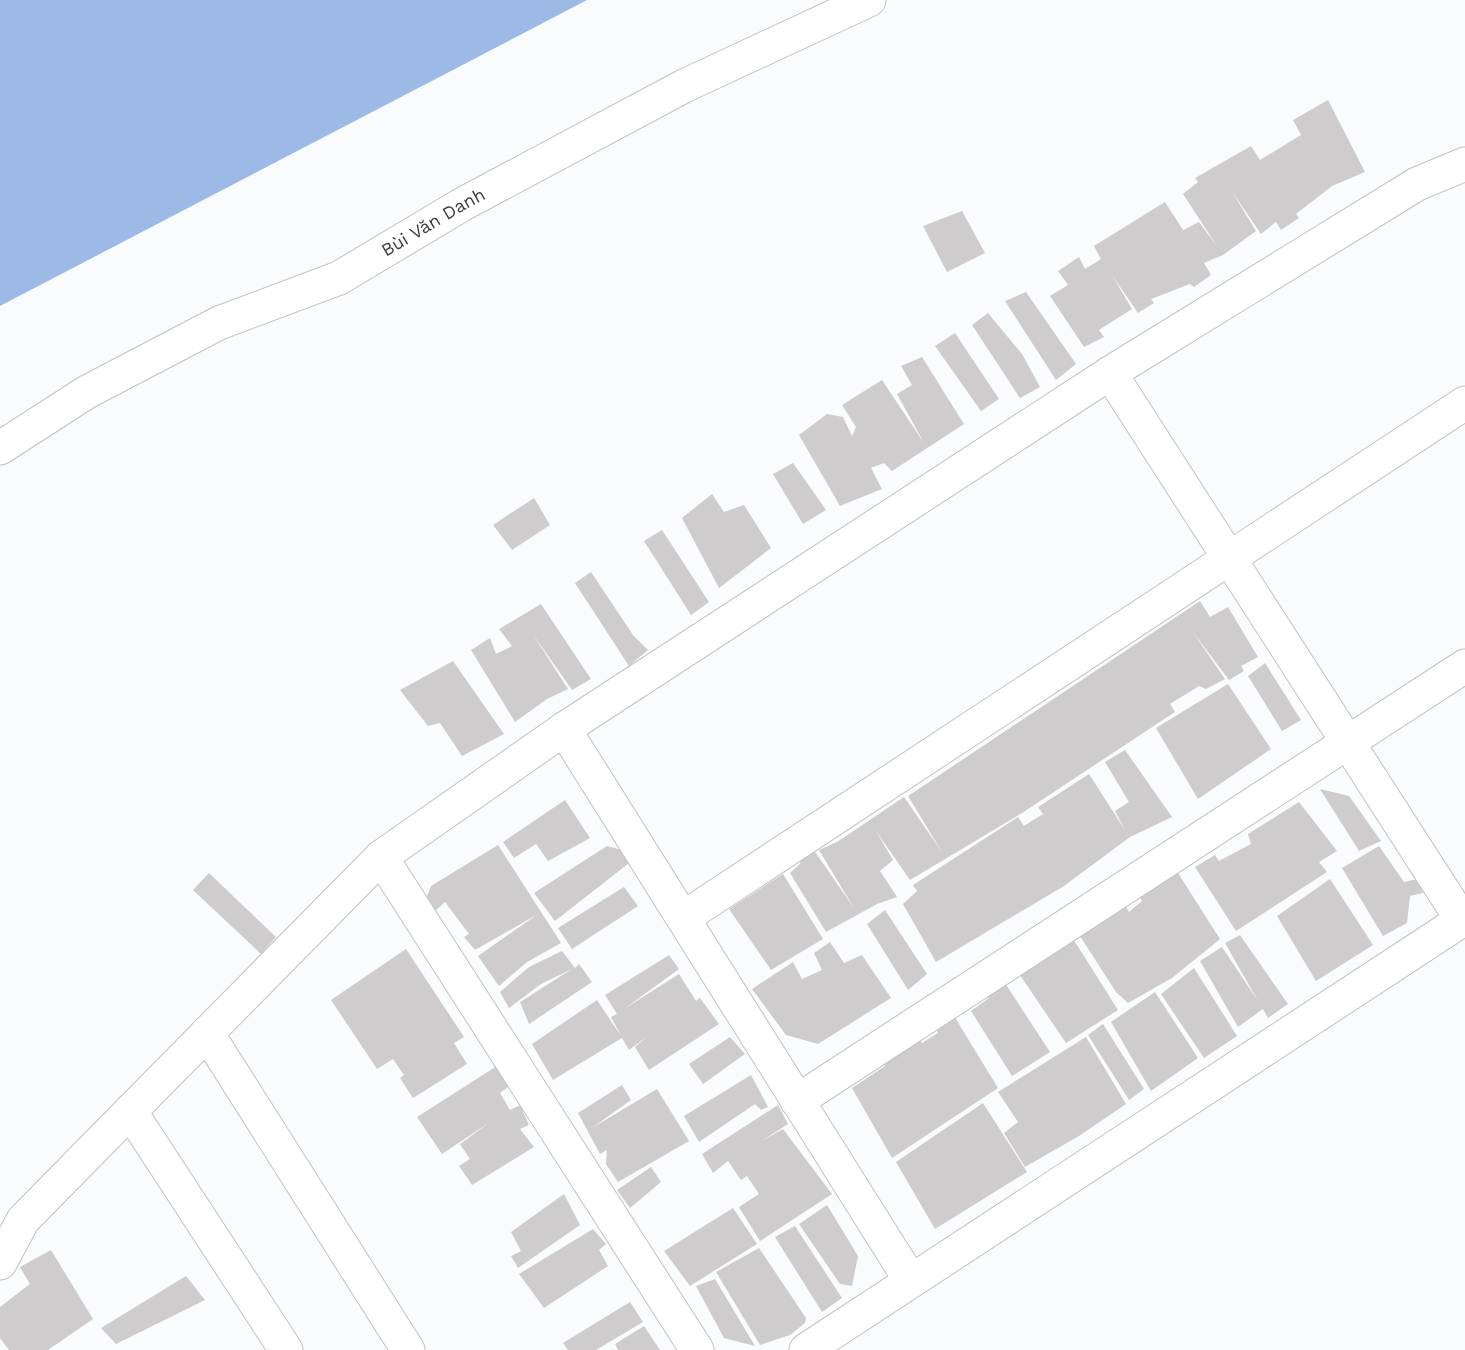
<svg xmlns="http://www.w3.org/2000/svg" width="1465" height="1350" viewBox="0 0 1465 1350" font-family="'Work Sans',sans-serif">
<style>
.water{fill:#9dbae6}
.building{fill:#cecccc}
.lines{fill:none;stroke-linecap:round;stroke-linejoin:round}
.street-casing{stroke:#c0c2c3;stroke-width:35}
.street{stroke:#fff;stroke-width:33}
.labels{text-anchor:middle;stroke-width:4.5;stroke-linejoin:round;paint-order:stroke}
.street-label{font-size:18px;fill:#3c3d3d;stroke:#f9fbfc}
</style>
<rect width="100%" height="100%" fill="#f9fbfc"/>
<path class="water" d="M 0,0 L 587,0 L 0,306 Z"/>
<g class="building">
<path d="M 1328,100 L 1365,172 L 1332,186 L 1296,214 L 1299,218 L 1281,230 L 1276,222 L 1261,234 L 1231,190 L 1256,231 L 1223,255 L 1204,263 L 1211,275 L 1194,287 L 1190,284 L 1151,299 L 1154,303 L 1138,313 L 1112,275 L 1132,309 L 1099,330 L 1104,337 L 1084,347 L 1050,296 L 1068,285 L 1058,271 L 1079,257 L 1085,269 L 1101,259 L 1094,246 L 1165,202 L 1183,230 L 1199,222 L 1217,246 L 1183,194 L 1198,182 L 1195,178 L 1251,146 L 1260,160 L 1301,135 L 1293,120 Z"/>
<path d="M 962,211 L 985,253 L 947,272 L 923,226 Z"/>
<path d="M 1026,292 L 1076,364 L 1056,380 L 1005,301 Z"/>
<path d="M 988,313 L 1022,354 L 1040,387 L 1020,398 L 972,325 Z"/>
<path d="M 955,333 L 999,399 L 981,411 L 935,346 Z"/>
<path d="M 922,357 L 964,424 L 892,471 L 884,463 L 871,468 L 882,489 L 840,506 L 799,435 L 827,414 L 843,417 L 852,436 L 856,427 L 842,405 L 882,380 L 924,443 L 897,394 L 912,385 L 901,366 Z"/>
<path d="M 793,463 L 826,510 L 803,524 L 773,474 Z"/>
<path d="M 712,494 L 724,512 L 744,505 L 771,548 L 719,588 L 682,518 Z"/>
<path d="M 534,498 L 550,525 L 512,550 L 493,525 Z"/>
<path d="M 662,530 L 709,602 L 691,615 L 644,541 Z"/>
<path d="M 591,572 L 633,635 L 648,650 L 629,666 L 575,583 Z"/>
<path d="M 1200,601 L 1210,617 L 1228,607 L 1258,657 L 1241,666 L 1244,671 L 1229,680 L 1192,631 L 1225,679 L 1206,689 L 1199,686 L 1170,704 L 1175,712 L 1022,813 L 910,880 L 876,831 L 893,860 L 880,871 L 897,897 L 877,904 L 826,932 L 790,873 L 801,863 L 796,859 L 813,849 L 854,908 L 819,850 L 837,842 L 904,797 L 942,852 L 908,796 Z"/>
<path d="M 541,604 L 591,679 L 572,690 L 532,633 L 568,689 L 547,699 L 515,722 L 471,650 L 490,638 L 496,654 L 512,646 L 499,629 Z"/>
<path d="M 453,661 L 504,734 L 462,756 L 440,723 L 428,726 L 400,690 Z"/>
<path d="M 1265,663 L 1301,720 L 1282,731 L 1248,676 Z"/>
<path d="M 1228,684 L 1271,749 L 1198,799 L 1156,728 Z"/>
<path d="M 1125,750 L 1172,817 L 1130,837 L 1064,886 L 936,962 L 903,904 L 917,891 L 913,885 L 1018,817 L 1024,826 L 1043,814 L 1038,807 L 1089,774 L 1125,830 L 1115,811 L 1129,802 L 1105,762 Z"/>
<path d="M 1320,789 L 1349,796 L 1381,841 L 1359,851 Z"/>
<path d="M 565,800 L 590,838 L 548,861 L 536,844 L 514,858 L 503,842 Z"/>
<path d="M 1299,802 L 1337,851 L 1319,862 L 1327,872 L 1236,931 L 1195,867 L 1215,855 L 1219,861 L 1251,844 L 1248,834 Z"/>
<path d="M 498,845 L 561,943 L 527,962 L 499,986 L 478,956 L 538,914 L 475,950 L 464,937 L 469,934 L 445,902 L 433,913 L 427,896 L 431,886 Z"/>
<path d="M 607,846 L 622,850 L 629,863 L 555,921 L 534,893 Z"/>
<path d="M 1379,846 L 1404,882 L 1417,879 L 1423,893 L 1410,896 L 1407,923 L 1383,936 L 1342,868 Z"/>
<path d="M 209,873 L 276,937 L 261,954 L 193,890 Z"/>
<path d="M 1178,873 L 1220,939 L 1172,978 L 1128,1003 L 1116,992 L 1080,936 L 1126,907 L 1129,912 L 1142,901 L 1137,893 Z"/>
<path d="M 783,874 L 823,939 L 771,970 L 729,909 Z"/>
<path d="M 1330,879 L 1373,945 L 1316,981 L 1277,916 Z"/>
<path d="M 624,887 L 638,906 L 572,949 L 558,928 Z"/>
<path d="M 885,910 L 927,974 L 908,990 L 867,924 Z"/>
<path d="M 1070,934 L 1118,1010 L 1066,1043 L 1020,975 L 1039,964 L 1036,955 Z"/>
<path d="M 1240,935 L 1288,1004 L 1268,1018 L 1263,1009 L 1238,1027 L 1200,961 L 1222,947 L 1258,1001 L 1225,943 Z"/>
<path d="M 830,942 L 844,963 L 862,955 L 891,998 L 818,1044 L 786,1035 L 752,989 L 793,962 L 802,979 L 822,970 L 814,953 Z"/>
<path d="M 406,949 L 464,1037 L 454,1043 L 467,1064 L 413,1098 L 400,1078 L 404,1075 L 393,1059 L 377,1069 L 331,1000 Z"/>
<path d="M 562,951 L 575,968 L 579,964 L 592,982 L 529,1024 L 520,1002 L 572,969 L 541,984 L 509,1008 L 500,992 L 529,967 Z"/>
<path d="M 669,955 L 679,969 L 624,1009 L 679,974 L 696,1001 L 700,998 L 719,1024 L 649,1070 L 635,1047 L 648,1036 L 629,1050 L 622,1038 L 553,1080 L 532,1044 L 597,1000 L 621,1036 L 611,1017 L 617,1014 L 605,995 Z"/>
<path d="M 1194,968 L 1237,1036 L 1204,1058 L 1161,994 Z"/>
<path d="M 1003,980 L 1050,1052 L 1012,1076 L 971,1011 L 989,998 L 983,991 Z"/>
<path d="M 1155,992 L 1198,1058 L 1151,1091 L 1111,1022 Z"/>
<path d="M 951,1011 L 998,1088 L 892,1158 L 852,1088 L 885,1066 L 882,1060 L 919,1039 L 922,1043 L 938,1033 L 932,1023 Z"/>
<path d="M 1103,1024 L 1144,1089 L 1129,1100 L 1088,1035 Z"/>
<path d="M 730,1037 L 745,1054 L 703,1084 L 689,1064 Z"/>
<path d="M 1086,1037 L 1126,1104 L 1079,1136 L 1025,1167 L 1004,1133 L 1018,1122 L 998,1092 Z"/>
<path d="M 497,1066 L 509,1086 L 500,1093 L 510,1110 L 520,1105 L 529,1125 L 520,1129 L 534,1147 L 472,1185 L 459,1166 L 470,1159 L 460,1144 L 490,1122 L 442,1154 L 417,1117 Z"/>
<path d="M 751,1075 L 768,1107 L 761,1110 L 755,1104 L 699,1142 L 684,1116 Z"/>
<path d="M 622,1085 L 631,1100 L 592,1128 L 657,1089 L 689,1141 L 618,1182 L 606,1164 L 607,1150 L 600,1154 L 578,1113 Z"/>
<path d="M 983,1103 L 1027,1172 L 935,1229 L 896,1162 Z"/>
<path d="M 778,1105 L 788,1124 L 760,1142 L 783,1129 L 832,1194 L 760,1241 L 739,1207 L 759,1194 L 747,1176 L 741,1180 L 728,1161 L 713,1173 L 702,1154 Z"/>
<path d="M 651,1167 L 661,1182 L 630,1208 L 617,1190 Z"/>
<path d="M 564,1194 L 580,1225 L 518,1268 L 511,1256 L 521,1251 L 511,1232 Z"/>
<path d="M 827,1205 L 858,1256 L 852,1286 L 840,1284 L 799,1224 Z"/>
<path d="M 733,1208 L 757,1244 L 690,1286 L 664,1251 Z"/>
<path d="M 795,1226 L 842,1298 L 822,1312 L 775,1237 Z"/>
<path d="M 593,1229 L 606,1244 L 599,1250 L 608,1266 L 544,1308 L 519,1274 Z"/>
<path d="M 759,1248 L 806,1318 L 805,1323 L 790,1335 L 760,1345 L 716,1272 Z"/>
<path d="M 51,1250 L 93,1319 L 48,1350 L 9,1350 L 0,1338 L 0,1307 L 30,1284 L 20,1267 Z"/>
<path d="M 186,1276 L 205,1300 L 116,1344 L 101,1328 Z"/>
<path d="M 715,1279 L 755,1346 L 724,1338 L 696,1286 Z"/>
<path d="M 630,1302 L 643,1322 L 596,1350 L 568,1350 L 563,1343 Z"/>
<path d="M 644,1326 L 660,1350 L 618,1350 L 615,1344 Z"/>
</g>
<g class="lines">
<g class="street-casing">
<g id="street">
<path d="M 1110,373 L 1417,184 L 1465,164"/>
<path id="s1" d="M 0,448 L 87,392 L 219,323 L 339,278 L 463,204 L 684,86 L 869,0"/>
<path d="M 564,729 L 911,1281"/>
<path d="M 381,857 L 697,1350"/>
<path d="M 683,918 L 1465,403"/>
<path d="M 207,1033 L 408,1350"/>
<path d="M 797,1101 L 1465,666"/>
<path d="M 130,1111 L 286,1350"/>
<path d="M 0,1263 L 23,1220 L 381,857 L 564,729 L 1110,373 L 1462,920 L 806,1350"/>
</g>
</g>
<use href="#street" class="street"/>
</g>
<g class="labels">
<g class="street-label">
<text dy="6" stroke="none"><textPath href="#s1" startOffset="490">Bùi Văn Danh</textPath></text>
</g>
</g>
</svg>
